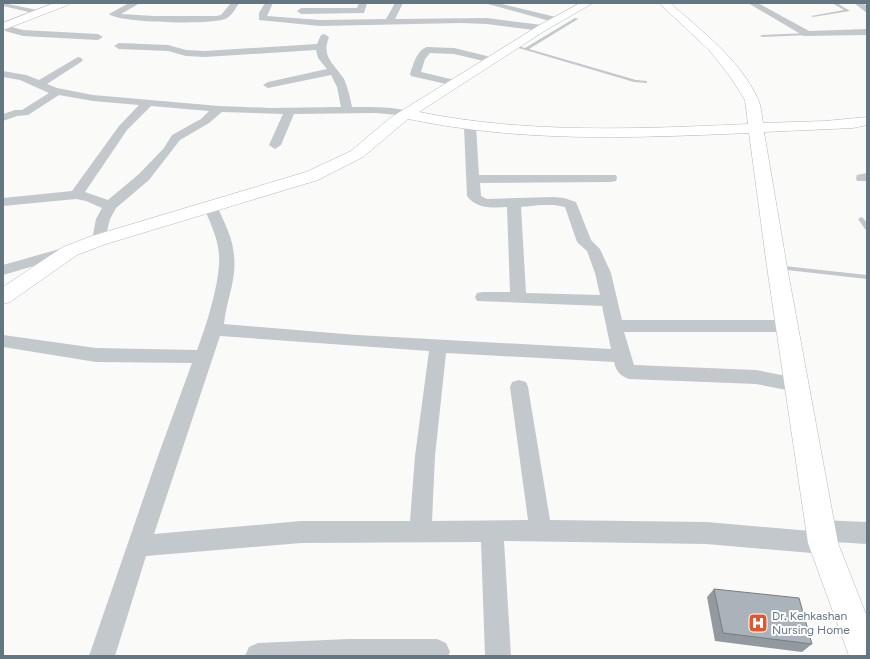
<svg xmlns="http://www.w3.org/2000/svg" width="870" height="659" viewBox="0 0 870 659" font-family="Figtree,sans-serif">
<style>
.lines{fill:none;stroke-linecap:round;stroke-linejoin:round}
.secondary-casing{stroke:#b3babf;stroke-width:1}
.lane{fill:#c3c8cc;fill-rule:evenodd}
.street{fill:#c3c8cc;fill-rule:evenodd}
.secondary{fill:#fff;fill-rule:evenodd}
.wall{fill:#929a9f}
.building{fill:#aab3b9;stroke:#777d82}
.labels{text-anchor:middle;stroke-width:4;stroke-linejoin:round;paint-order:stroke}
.near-poi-label{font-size:12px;fill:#657683;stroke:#fff;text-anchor:start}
</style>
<rect width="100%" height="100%" fill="#fafaf8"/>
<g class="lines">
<g class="secondary-casing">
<g id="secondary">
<path d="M 54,3 L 69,3 L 68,5 L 3,30 L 3,23 Z"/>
<path d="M 580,3 L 593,3 L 546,30 L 419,112 C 528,134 638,129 748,124 L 745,100 L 729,75 L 709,50 L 659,3 L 670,3 C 702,31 740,60 758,99 C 761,106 762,116 763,123 L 825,121 L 867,117 L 867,125 L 853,128 L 764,132 L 787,267 L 838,543 L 867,617 L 867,656 L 849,656 L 808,543 L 767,267 L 749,133 C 632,138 525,143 408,119 L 363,157 L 318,180 L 106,244 L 77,255 L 10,302 L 3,304 L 3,287 L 63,247 L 92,236 L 306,172 L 351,151 L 390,118 L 538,26 Z"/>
</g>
</g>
<g class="lane">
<path d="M 832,3 L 837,3 L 850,11 L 813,17 L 811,16 L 844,10 Z"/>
<path d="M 575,18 L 578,19 L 529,49 L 636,80 L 647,81 L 647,83 L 634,82 L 512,46 L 514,45 L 525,48 Z"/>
<path d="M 807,33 L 809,34 L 808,35 L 762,37 L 760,36 L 762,35 Z"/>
<path d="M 861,217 L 863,218 L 867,223 L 867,230 L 865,229 L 858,219 Z"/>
<path d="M 775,265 L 867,275 L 867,279 L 778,269 L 774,267 Z"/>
</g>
<g class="street">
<path d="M 3,3 L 42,11 L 43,13 L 42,15 L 3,6 Z"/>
<path d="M 129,3 L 140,3 L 121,14 L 154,16 L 216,16 L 221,15 L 231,3 L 239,3 C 236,8 231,17 225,19 C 212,25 118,23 109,14 Z"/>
<path d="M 265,3 L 273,3 L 267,16 L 320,20 L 386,19 L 395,3 L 403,3 L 395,19 L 487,18 L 542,25 L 546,28 L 542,31 L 487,24 L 461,23 L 320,26 L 259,20 L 259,13 Z"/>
<path d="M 359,3 L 367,3 L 364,13 L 301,14 L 297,11 L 301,8 L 357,8 Z"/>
<path d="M 484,3 L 498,3 L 560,18 L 561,20 L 557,23 Z"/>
<path d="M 748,3 L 758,3 L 809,31 L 867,29 L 867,35 L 804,36 Z"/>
<path d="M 854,3 L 863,3 L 867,6 L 867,13 Z"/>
<path d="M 8,26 L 23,30 L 98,34 L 103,37 L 98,40 L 23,36 L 5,31 L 5,27 Z"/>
<path d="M 324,34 L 329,37 C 321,58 334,63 344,79 C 348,88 350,97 352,107 C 363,107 405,106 412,114 L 410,116 L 375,113 L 294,114 L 281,145 L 275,149 L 269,145 L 283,114 L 222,112 L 209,123 L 180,140 L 149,180 L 116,208 L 110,219 L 104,243 L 94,243 L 92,240 L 96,219 L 102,208 L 86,201 L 76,199 L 3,206 L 3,198 L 72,191 L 119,126 L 139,105 L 93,101 L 59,95 L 28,115 L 17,116 L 3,121 L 3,114 L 15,110 L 22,110 L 49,93 L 20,80 L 3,77 L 3,71 L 26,75 L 39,80 L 78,57 L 81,58 L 83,60 L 81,62 L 47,84 L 57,88 L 93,95 L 219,106 L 271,108 L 341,107 L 337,87 L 331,75 L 268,88 L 263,85 L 268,82 L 327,69 L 318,58 L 316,50 L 205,57 L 186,56 L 168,51 L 119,49 L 114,46 L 119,43 L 168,45 L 186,50 L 205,51 L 317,44 L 321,35 ZM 151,106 L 209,111 L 201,119 L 172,135 L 164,148 L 139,174 L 108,200 L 85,192 L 127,130 Z"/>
<path d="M 427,47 L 454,48 L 495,58 L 497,60 L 492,63 L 454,54 L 430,53 L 425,59 L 421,72 L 459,81 L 460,83 L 455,86 L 411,76 L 410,74 C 413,65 417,50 427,47 Z"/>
<path d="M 470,124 L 476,127 L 479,175 L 616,175 L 617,178 L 616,181 L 611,182 L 480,183 L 481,196 L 487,199 L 554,197 L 564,198 L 576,202 L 591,240 L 600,249 L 611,273 L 622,320 L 787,320 L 793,322 L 795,326 L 793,330 L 787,332 L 624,332 L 634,365 L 756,370 L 797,378 L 804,380 L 806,385 L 804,390 L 797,392 L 756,384 L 629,379 C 620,376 616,371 614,362 L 446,353 L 435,456 L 432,521 L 528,520 L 510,387 L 512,382 L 519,380 L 526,382 L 528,387 L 550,520 L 706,522 L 810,531 L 813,523 L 821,520 L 867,522 L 867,544 L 834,542 L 831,551 L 823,554 L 706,544 L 504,541 L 511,656 L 485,656 L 481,542 L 301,543 L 146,556 L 115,656 L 89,656 L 158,456 L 192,363 L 96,362 L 3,347 L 3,335 L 96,348 L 197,350 C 206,327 221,279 219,255 C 218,238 210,222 203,206 L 205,203 L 215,203 L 217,206 C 224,222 233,238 234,256 C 237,279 226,301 224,324 L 357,335 L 611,349 L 602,306 L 477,301 L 475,297 L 477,293 L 483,292 L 510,292 L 507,207 C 493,208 476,209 467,196 L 464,127 ZM 541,205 L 554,205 L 565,207 L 577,242 L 587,251 L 595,273 L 600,295 L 526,293 L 521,207 ZM 220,336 L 429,351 L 415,456 L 410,521 L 301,521 L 154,534 Z"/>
<path d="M 867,173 L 867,181 L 857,181 L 856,178 L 857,175 Z"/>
<path d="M 70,246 L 75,248 L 77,251 L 75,254 L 3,275 L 3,265 Z"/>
<path d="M 349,639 L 437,639 L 446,643 L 450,652 L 448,656 L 245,656 L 249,647 L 258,643 Z"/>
</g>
<use href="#secondary" class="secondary"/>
</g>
<path class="wall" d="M 714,589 L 812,644 L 802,652 L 715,641 L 707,597 Z"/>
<path class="building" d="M 714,589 L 799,598 L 812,644 L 723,633 Z"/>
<defs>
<g id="hospital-square" transform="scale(1)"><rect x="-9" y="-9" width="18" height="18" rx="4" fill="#e4572e" stroke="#fff"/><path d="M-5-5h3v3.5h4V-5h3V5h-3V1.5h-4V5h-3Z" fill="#fff"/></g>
</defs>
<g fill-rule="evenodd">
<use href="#hospital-square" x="758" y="623"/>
</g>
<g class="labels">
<g class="near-poi-label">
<text x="772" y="620">Dr. Kehkashan<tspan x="772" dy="14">Nursing Home</tspan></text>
</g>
</g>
<rect width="870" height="659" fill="none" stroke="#657683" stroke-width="8"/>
</svg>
